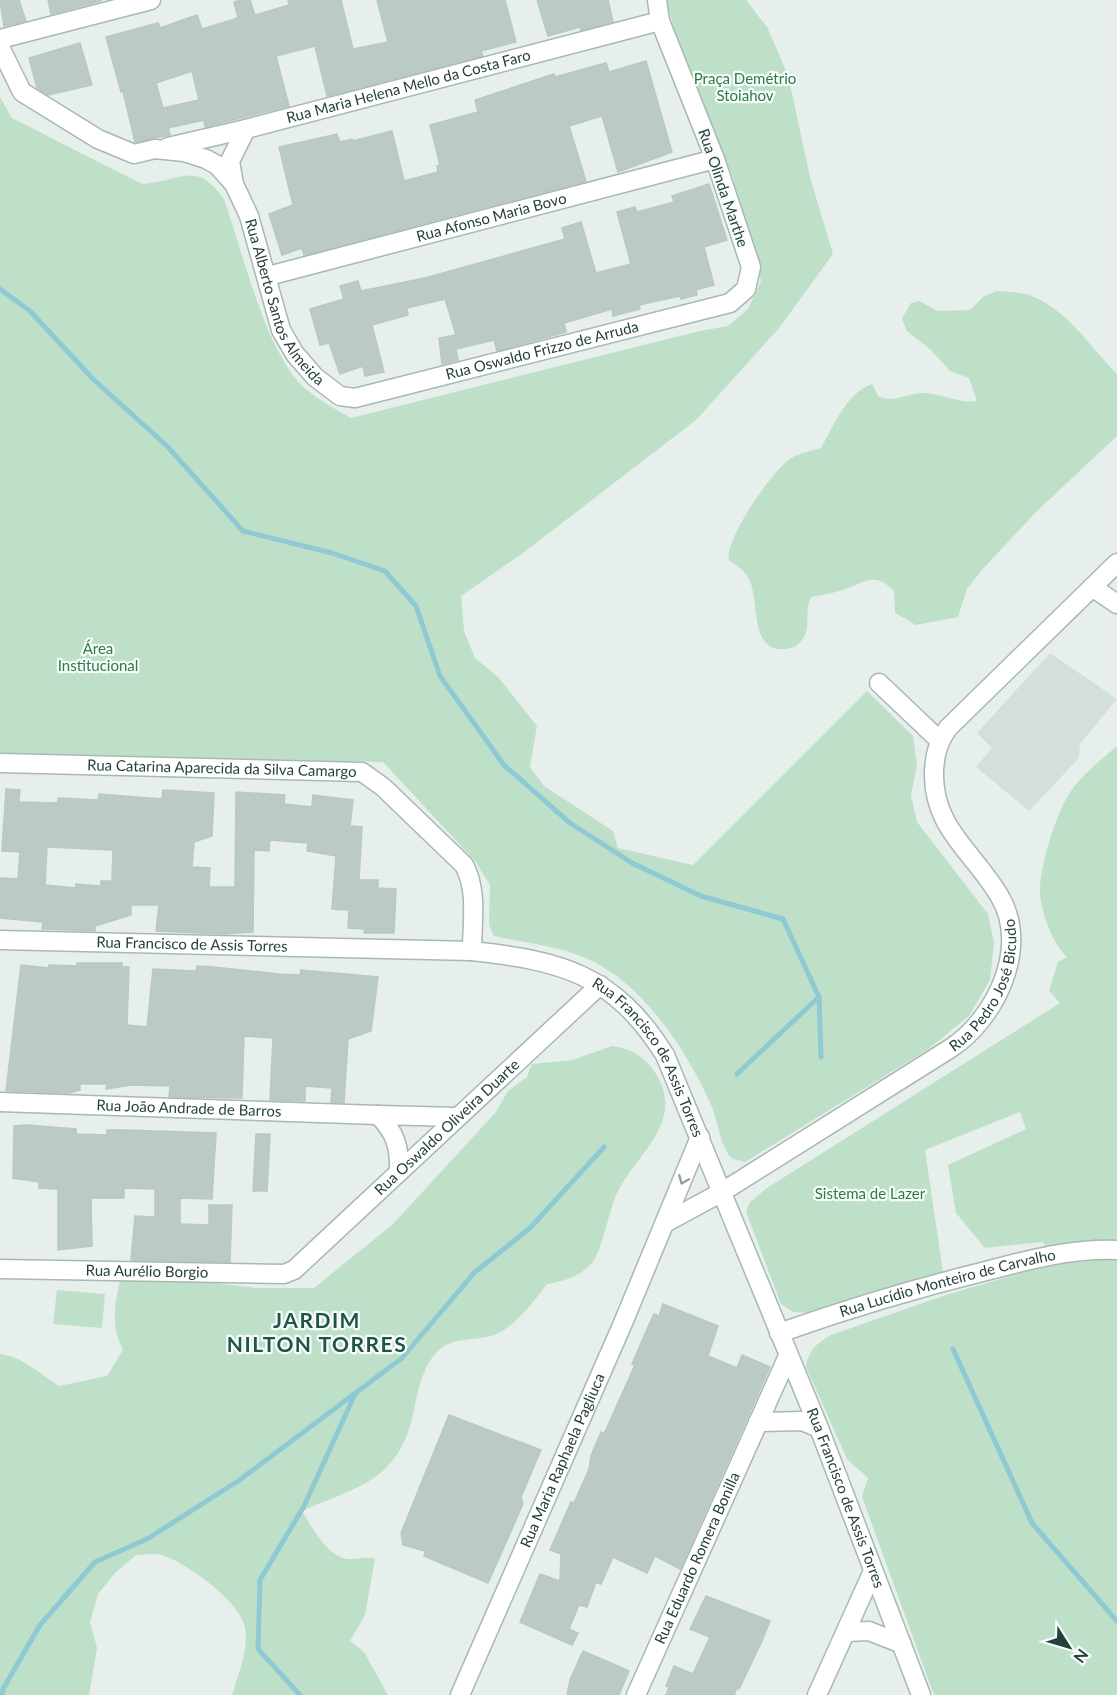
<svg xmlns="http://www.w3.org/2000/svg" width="1117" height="1695" viewBox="0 0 1117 1695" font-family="Lato,sans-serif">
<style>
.built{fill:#d4dfda}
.green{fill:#bfe0c8}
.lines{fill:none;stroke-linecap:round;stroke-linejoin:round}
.stream{stroke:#8ec9d4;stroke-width:5}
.building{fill:#bbcac4;stroke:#b8c9c2;stroke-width:1.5;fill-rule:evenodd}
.minor-casing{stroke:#a8b8b2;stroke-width:21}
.minor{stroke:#fff;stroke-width:18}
.oneway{stroke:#92a09c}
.labels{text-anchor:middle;stroke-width:4.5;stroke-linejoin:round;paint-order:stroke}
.park-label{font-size:15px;fill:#2d7a4b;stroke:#f7fbf9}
.street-label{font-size:15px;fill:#24423a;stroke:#f7fbf9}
.district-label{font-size:21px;font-weight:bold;letter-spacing:1.5px;fill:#1f5548;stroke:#f7fbf9}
</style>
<rect width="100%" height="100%" fill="#e6efeb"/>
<path class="built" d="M 1050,653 L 1117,699 L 1080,744 L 1079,758 L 1029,811 L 976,767 L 992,748 L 977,733 Z"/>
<g class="green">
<path d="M 666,0 L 746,0 L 767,27 L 788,75 L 810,177 L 833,254 L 779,328 L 696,420 L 523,553 L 461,596 L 464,631 L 475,658 L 498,677 L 537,726 L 530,767 L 544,786 L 613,831 L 618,848 L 693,865 L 867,691 L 913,736 L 917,766 L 911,795 L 917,822 L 988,914 L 994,943 L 990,980 L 969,1016 L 927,1050 L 745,1162 C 741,1161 735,1160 732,1158 C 722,1152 717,1119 712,1107 C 690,1058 659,1008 615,975 C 576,946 538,946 494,936 L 489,925 L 490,885 L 475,861 L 383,762 L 0,754 L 0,97 L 12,118 L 142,184 C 181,182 195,159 224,199 C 242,251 262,336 295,378 C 309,395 332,407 351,418 L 700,331 L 728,326 L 748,309 L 761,281 L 733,178 L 679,44 Z"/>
<path d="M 997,291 C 1009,292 1023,292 1034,297 C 1069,312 1091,348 1117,374 L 1117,436 L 1036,512 L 981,571 L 967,589 L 958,617 L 916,625 L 895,613 L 894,591 C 873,569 863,585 839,591 C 830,594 820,595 811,597 C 804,610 811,624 804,637 C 800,644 793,649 785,649 C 749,653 760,600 749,579 C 744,570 737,566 729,560 C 724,540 772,471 790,459 C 798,453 811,451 821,448 C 834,426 846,393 872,384 L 878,396 C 895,404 907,392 925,393 C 943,394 959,404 977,401 L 969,378 L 950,371 L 931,350 L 907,331 L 902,319 L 911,303 L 919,301 L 938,311 L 970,310 L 983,297 Z"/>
<path d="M 1117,746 L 1117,1695 L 934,1695 L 862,1497 L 868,1478 L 847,1459 L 806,1367 C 809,1350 816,1344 831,1335 L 946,1295 L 1055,1263 L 1043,1242 L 985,1248 L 956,1213 L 948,1165 L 1026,1129 L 1020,1112 L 925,1150 L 943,1272 L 809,1313 L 793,1312 L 781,1304 L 746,1212 L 750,1202 L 767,1188 L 1060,1003 L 1049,991 L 1058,962 L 1067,957 C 1052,943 1042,914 1040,894 C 1039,867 1057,809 1073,788 C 1085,772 1102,759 1117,746 Z"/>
<path d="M 612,1046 C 631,1049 643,1055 654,1071 C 688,1120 636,1154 617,1193 C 609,1210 602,1251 592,1263 C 581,1276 562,1282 547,1284 C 533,1302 519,1322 499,1333 C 481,1342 453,1335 438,1351 C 423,1365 418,1391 414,1410 C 399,1482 360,1485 302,1511 C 312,1527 326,1555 347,1559 C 356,1560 365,1556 375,1559 L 365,1615 L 350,1641 L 364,1652 L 388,1695 L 232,1695 C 238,1674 249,1650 245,1627 C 240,1602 187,1563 164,1556 C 156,1553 144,1555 136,1555 L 115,1573 L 98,1594 L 90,1622 L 97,1648 L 89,1695 L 0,1695 L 0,1354 C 21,1356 42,1375 59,1386 L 107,1376 L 123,1350 C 111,1326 114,1307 120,1281 L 206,1282 L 256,1288 L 314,1288 L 393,1224 L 496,1112 L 508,1091 L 527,1077 L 532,1064 L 572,1060 Z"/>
<path d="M 57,1290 L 105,1294 L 102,1328 L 53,1324 Z"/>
</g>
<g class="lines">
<g class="stream">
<path d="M 0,289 L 30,311 L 93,379 L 167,446 L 243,531 L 332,553 L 385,571 L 416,606 L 440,676 L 504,765 L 570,823 L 632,863 L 701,896 L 783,919 L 819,997 L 821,1057"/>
<path d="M 737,1074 L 819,997"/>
<path d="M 953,1349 L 1032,1523 L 1117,1621"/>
<path d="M 2,1695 L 3,1689 L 40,1625 L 95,1562 L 147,1539 L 238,1481 L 402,1358 L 474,1273 L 530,1228 L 604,1147"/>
<path d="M 300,1695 L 258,1649 L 260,1580 L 304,1506 L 355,1394"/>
</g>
</g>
<g class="building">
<path d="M 0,0 L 19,0 L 26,21 L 4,26 Z"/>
<path d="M 48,0 L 101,0 L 101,1 L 51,14 Z"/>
<path d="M 242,0 L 250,0 L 255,15 L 289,5 L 288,0 L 341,0 L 353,49 L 388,42 L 377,0 L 505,0 L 516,42 L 481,51 L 483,56 L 327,96 L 315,46 L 276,56 L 289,106 L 205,127 L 204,120 L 168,128 L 170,135 L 135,142 L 123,91 L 121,92 L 106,37 L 158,23 L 160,28 L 197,15 L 202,29 L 238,18 L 234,2 ZM 192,71 L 199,100 L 163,108 L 156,83 Z"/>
<path d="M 537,0 L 608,0 L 613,22 L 581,30 L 580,27 L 548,36 Z"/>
<path d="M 80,43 L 92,85 L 48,95 L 37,88 L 29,58 Z"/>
<path d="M 646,61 L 672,152 L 618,172 L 602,116 L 569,126 L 586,181 L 304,255 L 302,248 L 282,255 L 269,214 L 293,205 L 279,147 L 337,134 L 340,142 L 352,139 L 353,141 L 392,131 L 404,181 L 438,172 L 437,166 L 440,165 L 430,125 L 478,112 L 475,100 L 554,74 L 555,77 L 606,63 L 609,72 Z"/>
<path d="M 709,184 L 727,240 L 704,247 L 714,285 L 696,290 L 697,295 L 681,299 L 680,296 L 639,305 L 640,309 L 613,316 L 612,309 L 564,323 L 566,332 L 497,351 L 494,340 L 456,349 L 458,360 L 442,364 L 439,338 L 456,335 L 445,299 L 407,308 L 408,315 L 372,325 L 384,372 L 365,376 L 363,366 L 340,374 L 329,343 L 320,345 L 310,309 L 344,299 L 340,286 L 358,281 L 361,291 L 425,278 L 565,239 L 562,228 L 581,222 L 596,273 L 631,264 L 617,212 L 635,207 L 637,212 L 674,202 L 672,196 Z"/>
<path d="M 6,789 L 20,790 L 19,802 L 58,803 L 58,798 L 98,800 L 99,794 L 162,799 L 163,790 L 214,793 L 212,836 L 194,842 L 192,867 L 210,868 L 209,887 L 235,887 L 236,792 L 285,795 L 284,804 L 312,807 L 313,795 L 353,800 L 350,826 L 362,827 L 359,880 L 378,880 L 378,888 L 396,889 L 394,933 L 364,933 L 365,929 L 348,928 L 349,910 L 332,909 L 336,856 L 307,851 L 308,843 L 270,840 L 269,851 L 254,850 L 253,932 L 223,934 L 156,931 L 159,905 L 131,905 L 131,915 L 95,926 L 95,931 L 42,929 L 43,922 L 0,918 L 0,878 L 18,879 L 20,852 L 2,851 ZM 47,847 L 113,850 L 112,881 L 101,881 L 101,886 L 76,884 L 76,888 L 45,885 Z"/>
<path d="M 77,963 L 122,963 L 122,967 L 129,967 L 127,1025 L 147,1027 L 153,969 L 196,971 L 197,966 L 213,967 L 279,974 L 300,975 L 301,970 L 378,977 L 371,1031 L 348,1039 L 344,1103 L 331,1102 L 332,1088 L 305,1086 L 305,1101 L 270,1100 L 273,1038 L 244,1036 L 242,1098 L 169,1097 L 170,1086 L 131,1085 L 106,1089 L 107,1084 L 80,1084 L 80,1090 L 69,1093 L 6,1091 L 21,965 L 49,968 L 49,965 L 77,966 Z"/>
<path d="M 27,1125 L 76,1129 L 76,1134 L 107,1135 L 107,1130 L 124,1130 L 216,1133 L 212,1199 L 180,1198 L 180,1224 L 209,1225 L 209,1205 L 232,1205 L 230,1262 L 131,1260 L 135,1216 L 155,1217 L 155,1189 L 124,1188 L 124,1198 L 91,1198 L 92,1246 L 58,1250 L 58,1189 L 39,1188 L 39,1182 L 13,1178 L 14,1126 Z"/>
<path d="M 256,1134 L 270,1134 L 267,1191 L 253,1191 Z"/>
<path d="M 663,1304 L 718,1326 L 708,1356 L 737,1368 L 742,1355 L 770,1367 L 680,1569 L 655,1556 L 647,1573 L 613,1557 L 601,1584 L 596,1582 L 587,1607 L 579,1605 L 569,1629 L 578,1633 L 572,1645 L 520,1622 L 540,1574 L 560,1581 L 561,1554 L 550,1550 L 571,1502 L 574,1503 L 589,1469 L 591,1456 L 601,1432 L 604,1434 L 635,1365 L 632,1364 L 648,1327 L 654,1314 L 659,1316 Z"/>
<path d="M 449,1415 L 541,1450 L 521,1497 L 523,1504 L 488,1583 L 424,1556 L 425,1551 L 403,1545 L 401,1533 Z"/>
<path d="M 706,1596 L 770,1621 L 762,1641 L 739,1689 L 737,1688 L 734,1695 L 666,1695 L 669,1687 L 666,1686 L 674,1666 L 693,1674 L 710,1637 L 690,1629 Z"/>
<path d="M 583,1651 L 629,1671 L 619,1695 L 567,1695 L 570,1680 Z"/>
</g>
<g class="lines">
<g class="minor-casing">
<g id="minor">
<path d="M 0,39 L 151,0"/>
<path id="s1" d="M 0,47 L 22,92 L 98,139 L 134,154 L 155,149 L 184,152 L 206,159 L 217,165 L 234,184 L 249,216 L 281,330 L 295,354 L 315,377 L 340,396 L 355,398 L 730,303 L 746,289 L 751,267 L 715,159 L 660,21 L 657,0"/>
<path id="s2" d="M 168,147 L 246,129 L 660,21"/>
<path d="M 234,184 L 230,161 L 246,129"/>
<path id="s3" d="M 268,276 L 715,159"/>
<path d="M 1092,587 L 1117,604"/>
<path d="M 879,683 L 939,740"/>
<path id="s4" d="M 0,763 L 362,772 L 383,787 L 464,865 C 478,891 472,922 472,951"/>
<path id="s5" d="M 0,940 L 472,951 C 562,961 614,974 665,1055 L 819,1428 L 921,1695"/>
<path id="s6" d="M 0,1102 L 378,1115"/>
<path d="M 399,1172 C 400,1147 395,1132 378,1115 L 457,1117"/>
<path id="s7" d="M 665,1223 L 722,1192 L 951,1048 C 995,1019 1030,948 1000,897 C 974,852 932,828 934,771 C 935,754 938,742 948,728 L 1117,563"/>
<path id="s8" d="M 0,1269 L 284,1274 L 294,1270 L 600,985"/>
<path id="s9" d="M 779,1333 C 847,1309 917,1288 986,1271 C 1028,1260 1073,1248 1117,1250"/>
<path d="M 758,1422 L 802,1421 L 819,1428"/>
<path d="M 846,1632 L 869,1631 L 902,1644"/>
<path id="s10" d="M 460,1695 L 623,1323 L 700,1137"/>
<path id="s11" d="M 636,1695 L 788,1356"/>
<path d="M 817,1695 L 873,1571"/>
</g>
</g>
<use href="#minor" class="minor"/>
</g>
<defs><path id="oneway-chevron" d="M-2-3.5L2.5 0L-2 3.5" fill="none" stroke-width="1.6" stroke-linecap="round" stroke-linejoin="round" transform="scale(1.5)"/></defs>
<use class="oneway" href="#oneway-chevron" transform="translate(683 1180) rotate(112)"/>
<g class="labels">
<g class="park-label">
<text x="745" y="84">Praça Demétrio<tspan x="745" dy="17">Stoiahov</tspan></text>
<text x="98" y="654">Área<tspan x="98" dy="17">Institucional</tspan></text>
<text x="870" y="1199">Sistema de Lazer</text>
</g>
<g class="street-label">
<text dy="5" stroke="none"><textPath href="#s2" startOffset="248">Rua Maria Helena Mello da Costa Faro</textPath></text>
<text transform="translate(723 188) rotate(71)" y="5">Rua Olinda Marthe</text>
<text dy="5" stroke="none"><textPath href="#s3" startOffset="231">Rua Afonso Maria Bovo</textPath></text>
<text dy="5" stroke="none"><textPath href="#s1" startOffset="420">Rua Alberto Santos Almeida</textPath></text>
<text dy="5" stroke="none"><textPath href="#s1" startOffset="742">Rua Oswaldo Frizzo de Arruda</textPath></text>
<text dy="5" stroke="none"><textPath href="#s4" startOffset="222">Rua Catarina Aparecida da Silva Camargo</textPath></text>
<text dy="5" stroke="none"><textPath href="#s5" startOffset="192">Rua Francisco de Assis Torres</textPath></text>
<text dy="5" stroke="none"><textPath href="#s7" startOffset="410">Rua Pedro José Bicudo</textPath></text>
<text dy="5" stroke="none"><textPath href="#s5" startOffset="694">Rua Francisco de Assis Torres</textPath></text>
<text dy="5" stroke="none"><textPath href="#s6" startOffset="189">Rua João Andrade de Barros</textPath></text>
<text dy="5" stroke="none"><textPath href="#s8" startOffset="504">Rua Oswaldo Oliveira Duarte</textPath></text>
<text dy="5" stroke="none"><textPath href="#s8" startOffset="147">Rua Aurélio Borgio</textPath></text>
<text dy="5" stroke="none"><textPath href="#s9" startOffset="176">Rua Lucídio Monteiro de Carvalho</textPath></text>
<text dy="5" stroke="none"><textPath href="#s10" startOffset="256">Rua Maria Raphaela Pagliuca</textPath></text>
<text dy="5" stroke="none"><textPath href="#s5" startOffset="1180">Rua Francisco de Assis Torres</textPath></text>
<text dy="5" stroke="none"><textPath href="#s11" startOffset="150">Rua Eduardo Romera Bonilla</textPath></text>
</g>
<g class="district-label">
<text x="317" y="1328">JARDIM<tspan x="317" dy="24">NILTON TORRES</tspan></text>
</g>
</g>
<g transform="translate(1069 1647) rotate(127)" stroke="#f7fbf9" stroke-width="4.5" paint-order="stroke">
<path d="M0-4.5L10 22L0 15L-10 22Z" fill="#24423a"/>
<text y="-9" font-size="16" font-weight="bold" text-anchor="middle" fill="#24423a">N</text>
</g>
</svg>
